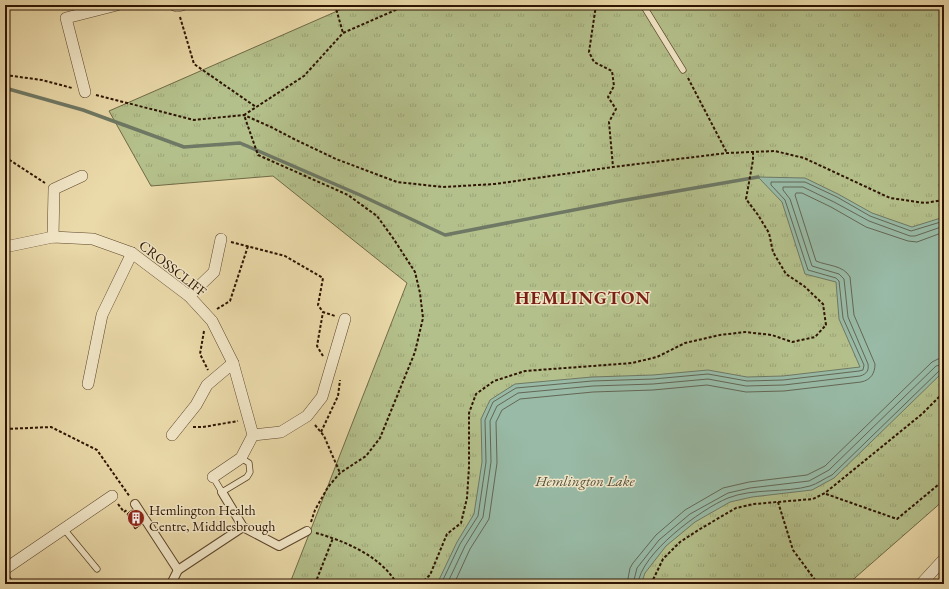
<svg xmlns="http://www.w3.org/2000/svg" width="949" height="589" viewBox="0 0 949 589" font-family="'EB Garamond',serif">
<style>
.park{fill:url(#park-tufts);stroke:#716a46}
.water{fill:#98baa6;stroke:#6e7864}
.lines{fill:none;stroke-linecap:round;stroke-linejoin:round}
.shore{stroke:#636754;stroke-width:1}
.stream{stroke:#6e7864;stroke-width:3.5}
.building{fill:#cd8367;stroke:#2e1401}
.service-casing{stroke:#5d452b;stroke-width:7}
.pedestrian-casing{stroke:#5d452b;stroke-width:10}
.minor-casing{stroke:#5d452b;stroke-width:12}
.path{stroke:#2e1401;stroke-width:2;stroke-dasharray:3 2;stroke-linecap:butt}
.service{stroke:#f1e6c7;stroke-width:5.5}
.pedestrian{stroke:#f1e6c7;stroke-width:8}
.minor{stroke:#f1e6c7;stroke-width:11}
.labels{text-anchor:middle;stroke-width:3;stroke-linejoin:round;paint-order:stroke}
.street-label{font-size:14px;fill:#2e1401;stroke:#f1e6c7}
.poi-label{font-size:14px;fill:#2e1401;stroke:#f1e6c7;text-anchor:start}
.water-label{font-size:15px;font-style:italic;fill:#534e3b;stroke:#f1e6c7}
.district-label{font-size:18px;font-weight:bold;letter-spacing:1px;fill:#7a1f14;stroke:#f1e6c7}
</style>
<defs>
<pattern id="park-tufts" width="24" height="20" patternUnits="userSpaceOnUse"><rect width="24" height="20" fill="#b4c08b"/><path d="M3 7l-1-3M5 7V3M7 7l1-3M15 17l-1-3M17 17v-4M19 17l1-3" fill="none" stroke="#9ba476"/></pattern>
</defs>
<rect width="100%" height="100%" fill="#ead9a9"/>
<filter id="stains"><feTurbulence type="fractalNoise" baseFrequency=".005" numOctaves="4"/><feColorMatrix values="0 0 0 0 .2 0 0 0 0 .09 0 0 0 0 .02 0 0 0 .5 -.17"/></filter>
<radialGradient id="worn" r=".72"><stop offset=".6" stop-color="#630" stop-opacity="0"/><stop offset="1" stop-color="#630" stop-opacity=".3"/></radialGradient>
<path class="park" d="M 351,5 L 944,5 L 944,500 L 848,584 L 291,584 L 290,583 L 407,283 L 273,176 L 151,186 L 109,111 Z"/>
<path class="water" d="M 758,177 L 805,178 L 838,194 L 872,213 L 912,227 L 944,217 L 944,371 L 834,478 L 812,490 L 752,497 L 730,502 L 695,522 L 666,546 L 645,573 L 641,584 L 437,584 L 457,542 L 474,514 L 482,462 L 481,419 L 490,400 L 515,384 L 592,377 L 653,375 L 708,370 L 747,377 L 783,376 L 860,367 L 839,319 L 836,282 L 805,274 L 782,202 Z"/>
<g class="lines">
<g class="shore">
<path d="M 441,584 L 460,544 L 478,516 L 486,462 L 485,420 L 493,402 L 516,388 L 592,381 L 653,379 L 708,374 L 747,381 L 783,380 L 859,371 L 863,370 L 864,365 L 843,318 L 839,281 L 836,278 L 808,270 L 785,200 L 771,185 L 771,182 L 805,182 L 837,197 L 870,216 L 911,231 L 944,221"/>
<path d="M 447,584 L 465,546 L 483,517 L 491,462 L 490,421 L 497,406 L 518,393 L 593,386 L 653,384 L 708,379 L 746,386 L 784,385 L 860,376 C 867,374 869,370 868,364 L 848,317 L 844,279 L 839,274 L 812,266 L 790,199 L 783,190 L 783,187 L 803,187 L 834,202 L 869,221 L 910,236 L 915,236 L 944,226"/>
<path d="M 454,584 L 470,549 L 489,519 L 497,463 L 496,422 L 502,410 L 520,399 L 593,392 L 653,390 L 707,385 L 746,392 L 784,391 L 861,382 C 871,380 875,373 875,364 L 854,315 L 850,277 C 843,265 828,266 816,261 L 795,195 L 796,193 L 802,193 L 831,207 L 866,227 L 908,241 L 917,242 L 944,232"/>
<path d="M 627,584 L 630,568 L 633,563 L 656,535 L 685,510 L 723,488 L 749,482 L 807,475 L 825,466 L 932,362 L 938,359 L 944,358"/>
<path d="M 633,584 L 637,568 L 659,540 L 690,514 L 728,493 L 750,488 L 809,481 L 829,470 L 936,366 L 944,364"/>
<path d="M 638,584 C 640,554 701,509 728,498 C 753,488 785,493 810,486 C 817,484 825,478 832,475 L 940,370 L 944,369"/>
</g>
<path class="stream" d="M 5,88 L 83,110 L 184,147 L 240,143 L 360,195 L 445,235 L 620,201 L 758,177"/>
</g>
<path class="building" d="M 132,510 L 142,524 L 135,529 L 127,514 Z"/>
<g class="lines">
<g class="service-casing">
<g id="service">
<path d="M 643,5 L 683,70"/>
<path d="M 213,477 L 222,492 L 247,477 L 250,472 L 249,463 L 241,458"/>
<path d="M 64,529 L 97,569"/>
<path d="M 5,575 L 11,584"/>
</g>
</g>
<g class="pedestrian-casing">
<g id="pedestrian">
<path d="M 222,492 L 243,527"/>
<path d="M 135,504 L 178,570 L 243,527 L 279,546 L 307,531"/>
<path d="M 171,584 L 178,570"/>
</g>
</g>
<g class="minor-casing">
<g id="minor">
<path d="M 174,5 L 177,6 L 182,5"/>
<path d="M 85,92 L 66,18 L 117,5"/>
<path d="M 53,237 L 54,189 L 82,176"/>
<path d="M 5,247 L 53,237 L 93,239 L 132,253 L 189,296 L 212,321 L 233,363 L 253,435 L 241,458 L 213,477"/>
<path d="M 189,296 L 214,272 L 221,239"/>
<path d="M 88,384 L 102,315 L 132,253"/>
<path d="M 172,435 L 196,405 L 207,385 L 233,363"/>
<path d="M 253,435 L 281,432 L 307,416 L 322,397 L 345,319"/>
<path d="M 5,569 L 112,496"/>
<path d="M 921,584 L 944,559"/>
</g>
</g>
<g class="path">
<path d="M 335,5 L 343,33"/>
<path d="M 596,5 L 589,52 L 594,62 L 612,71 L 614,86 L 608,97 L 616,109 L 609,122 L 613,167"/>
<path d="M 180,17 L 194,64 L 256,107"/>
<path d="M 5,69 L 5,82"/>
<path d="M 5,75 L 42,80 L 72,88"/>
<path d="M 688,78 L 727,153"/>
<path d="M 96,95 L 194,120 L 244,115 L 271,127 L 294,139 L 336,159 L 397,182 L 443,187 L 495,184 L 613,167 L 727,153 L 775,151 L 804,158 L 890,198 L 925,203 L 944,200"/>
<path d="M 5,152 L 5,157 L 45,183"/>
<path d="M 231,242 L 285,256 L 323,278 L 318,305 L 323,312 L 335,316"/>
<path d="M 217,309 L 230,301 L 248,246"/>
<path d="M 204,331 L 200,354 L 208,370"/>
<path d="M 323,356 L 317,346 L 323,312"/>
<path d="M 315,425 L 324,436 L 340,473"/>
<path d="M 193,427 L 203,427 L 238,421"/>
<path d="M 5,429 L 51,427 L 97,450 L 130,497"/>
<path d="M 321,432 L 338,396 L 340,380"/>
<path d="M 826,494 L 897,519 L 944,480"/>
<path d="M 778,502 L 793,550 L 818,584"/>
<path d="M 118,504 L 124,512 L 128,509"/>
<path d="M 311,522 L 315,510 L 328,487 L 340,473 L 366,456 L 380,438 L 415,352 L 423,318 L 420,293 L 415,272 L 393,238 L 377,216 L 348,195 L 258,155 L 244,115 L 304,76 L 343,33 L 407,5"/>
<path d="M 316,533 C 345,541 381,556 397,584"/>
<path d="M 315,584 L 333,538"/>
<path d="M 420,584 L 430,575 L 447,534 L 461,523 L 467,498 L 469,467 L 469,413 L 476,394 L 494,381 L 525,371 L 632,363 L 657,357 L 685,343 L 720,335 L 745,332 L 772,335 L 792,342 L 815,337 L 826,325 L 823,304 L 804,286 L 786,274 L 773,252 L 769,233 L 758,215 L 746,199 L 753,160 L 753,151"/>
<path d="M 651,584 L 663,559 L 680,542 L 700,529 L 736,508 L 754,504 L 813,499 L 825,493 L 922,414 L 944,392"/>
</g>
<use href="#service" class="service"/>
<use href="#pedestrian" class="pedestrian"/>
<use href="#minor" class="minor"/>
</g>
<defs>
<g id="building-disc" transform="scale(0.9)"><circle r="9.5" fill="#8f2418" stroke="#f1e6c7"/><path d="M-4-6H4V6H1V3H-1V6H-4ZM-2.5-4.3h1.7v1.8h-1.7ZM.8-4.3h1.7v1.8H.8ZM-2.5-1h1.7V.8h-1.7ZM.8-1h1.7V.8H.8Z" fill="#fff"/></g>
</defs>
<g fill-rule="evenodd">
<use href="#building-disc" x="136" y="518"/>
</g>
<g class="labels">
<g class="street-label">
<text transform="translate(173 268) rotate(38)" y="5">CROSSCLIFF</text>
</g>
<g class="poi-label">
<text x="149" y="515">Hemlington Health<tspan x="149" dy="16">Centre, Middlesbrough</tspan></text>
</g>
<g class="water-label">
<text x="585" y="486">Hemlington Lake</text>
</g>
<g class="district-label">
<text x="583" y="304">HEMLINGTON</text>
</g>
</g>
<rect width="949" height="589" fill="none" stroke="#ead9a9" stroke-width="20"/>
<rect x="6" y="6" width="937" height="577" fill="none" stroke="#2e1401" stroke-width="2"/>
<rect x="10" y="10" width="929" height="569" fill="none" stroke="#2e1401"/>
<rect width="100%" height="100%" filter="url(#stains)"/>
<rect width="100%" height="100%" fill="url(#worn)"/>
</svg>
